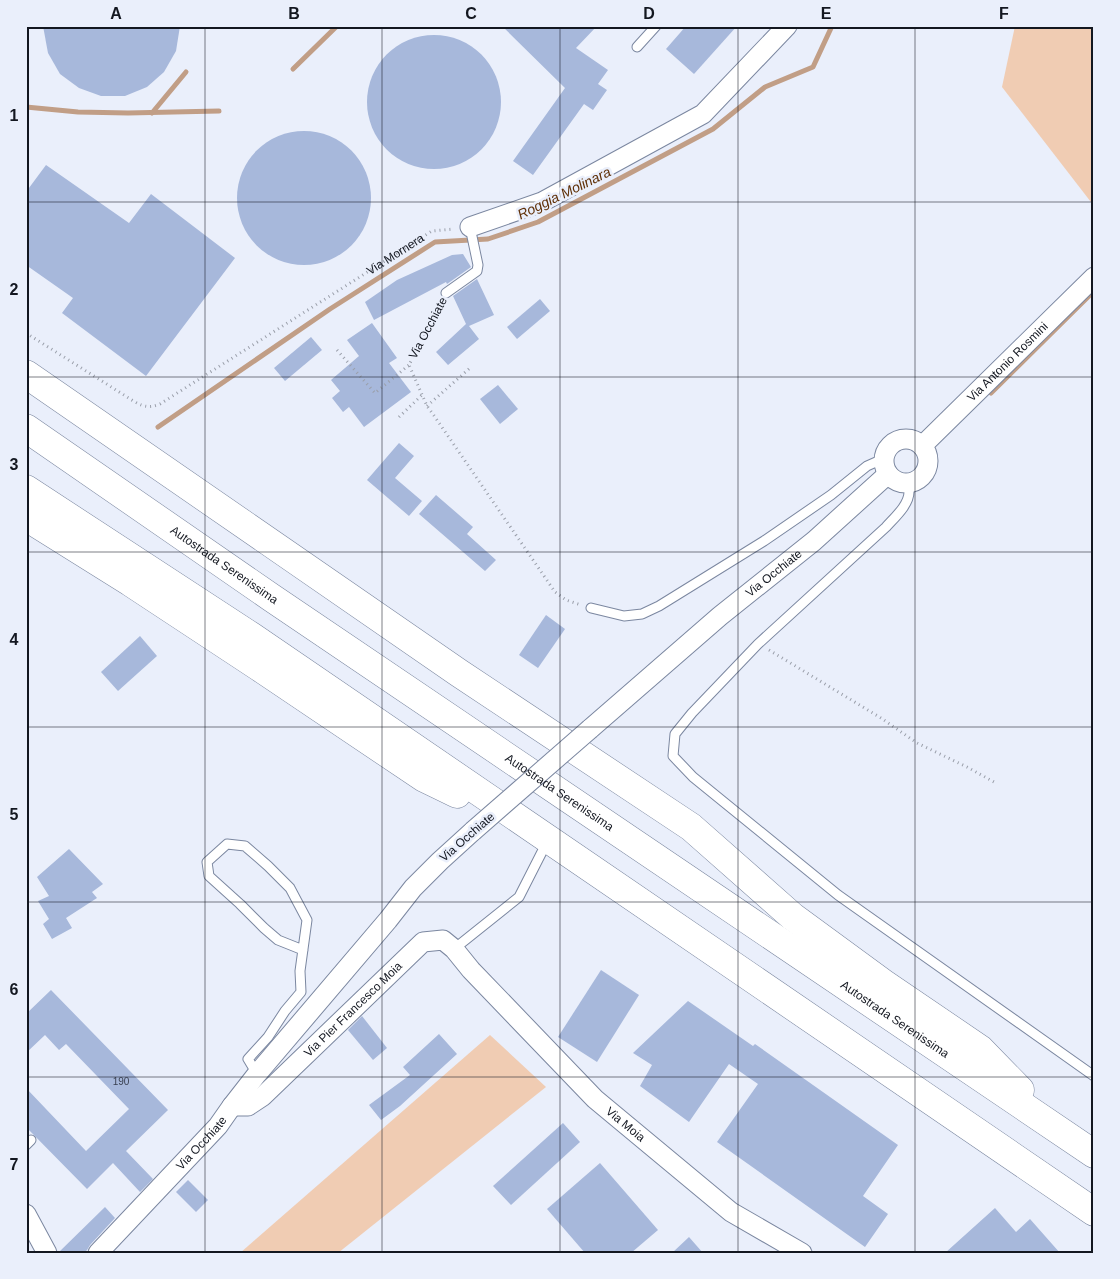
<svg xmlns="http://www.w3.org/2000/svg" width="1120" height="1279" viewBox="0 0 1120 1279" font-family="Arial,sans-serif">
<style>
.green{fill:#f0ccb3}
.lines{fill:none;stroke-linecap:round;stroke-linejoin:round}
.stream{stroke:#c19e86;stroke-width:5}
.building{fill:#a7b8db}
.lane-casing{stroke:#7b87a0;stroke-width:11}
.street-casing{stroke:#7b87a0;stroke-width:21}
.highway-casing{stroke:#7b87a0;stroke-width:29}
.path{stroke:#9a9faa;stroke-width:3;stroke-dasharray:1 4;stroke-linecap:butt}
.lane{stroke:#fff;stroke-width:9}
.street{stroke:#fff;stroke-width:19}
.highway{stroke:#fff;stroke-width:28}
.street-bridge-casing{stroke:#7b87a0;stroke-width:21;stroke-linecap:butt}
.street-bridge{stroke:#fff;stroke-width:19}
.grid{fill:none;stroke:#131720;stroke-width:1;stroke-opacity:0.55}
.labels{text-anchor:middle;stroke-width:5;stroke-linejoin:round;paint-order:stroke}
.number-label{font-size:10px;fill:#383f4f}
.street-label{font-size:12px;fill:#131720;stroke:#eaeffb}
.water-label{font-size:14px;font-style:italic;fill:#603108;stroke:#eaeffb}
.neatline{fill:none;stroke:#131720;stroke-width:2}
.grid-label{font-size:16px;text-anchor:middle;font-weight:bold;fill:#131720}
</style>
<rect width="100%" height="100%" fill="#eaeffb"/>
<g class="green">
<path d="M 1015,26 L 1094,26 L 1094,206 L 1002,87 Z"/>
<path d="M 490,1035 L 546,1087 L 338,1253 L 240,1253 Z"/>
</g>
<g class="lines">
<g class="stream">
<path d="M 293,69 L 337,26"/>
<path d="M 26,107 L 78,112 L 128,113 L 219,111"/>
<path d="M 152,113 L 186,72"/>
<path d="M 991,393 L 1094,291"/>
<path d="M 158,427 L 330,309 L 435,242 L 488,239 L 538,222 L 713,129 L 765,87 L 813,67 L 832,26"/>
</g>
</g>
<g class="building">
<path d="M 43,26 L 180,26 L 176,51 L 164,72 L 147,87 L 125,96 L 101,96 L 79,88 L 60,74 L 48,53 Z"/>
<path d="M 502,26 L 597,26 L 576,48 L 608,70 L 598,84 L 607,90 L 593,110 L 584,104 L 533,175 L 513,161 L 565,88 Z"/>
<path d="M 686,26 L 737,26 L 694,74 L 666,49 Z"/>
<circle cx="434" cy="102" r="67"/>
<circle cx="304" cy="198" r="67"/>
<path d="M 46,165 L 129,223 L 151,194 L 235,258 L 146,376 L 62,313 L 73,298 L 26,265 L 26,192 Z"/>
<path d="M 463,254 L 471,267 L 447,284 L 446,282 L 374,320 L 365,302 L 397,280 L 452,255 Z"/>
<path d="M 477,279 L 494,315 L 469,326 L 479,339 L 448,365 L 436,352 L 466,324 L 453,296 Z"/>
<path d="M 540,299 L 550,311 L 517,339 L 507,327 Z"/>
<path d="M 372,323 L 397,358 L 389,363 L 411,392 L 364,427 L 349,407 L 343,412 L 332,398 L 340,391 L 331,380 L 359,356 L 347,340 Z"/>
<path d="M 311,337 L 322,350 L 285,381 L 274,368 Z"/>
<path d="M 498,385 L 518,409 L 500,424 L 480,399 Z"/>
<path d="M 399,443 L 414,456 L 395,478 L 422,501 L 409,516 L 367,480 Z"/>
<path d="M 436,495 L 473,527 L 467,534 L 496,560 L 485,571 L 419,514 Z"/>
<path d="M 546,615 L 565,629 L 538,668 L 519,655 Z"/>
<path d="M 140,636 L 157,656 L 118,691 L 101,672 Z"/>
<path d="M 69,849 L 103,884 L 92,892 L 97,898 L 66,918 L 72,928 L 52,939 L 43,924 L 49,919 L 38,901 L 49,896 L 37,877 Z"/>
<path d="M 601,970 L 639,995 L 597,1062 L 558,1037 Z"/>
<path d="M 51,990 L 168,1110 L 126,1151 L 153,1179 L 140,1192 L 113,1163 L 87,1189 L 26,1127 L 26,1088 L 86,1151 L 129,1109 L 66,1044 L 59,1050 L 45,1035 L 26,1053 L 26,1014 Z"/>
<path d="M 688,1001 L 753,1046 L 755,1044 L 898,1145 L 863,1196 L 888,1214 L 865,1247 L 717,1142 L 758,1084 L 729,1064 L 689,1122 L 640,1086 L 652,1065 L 633,1053 Z"/>
<path d="M 362,1016 L 387,1048 L 373,1060 L 348,1030 Z"/>
<path d="M 439,1034 L 457,1054 L 400,1106 L 381,1120 L 369,1105 L 410,1075 L 403,1067 Z"/>
<path d="M 563,1123 L 580,1142 L 511,1205 L 493,1186 Z"/>
<path d="M 600,1163 L 658,1230 L 631,1253 L 585,1253 L 547,1209 Z"/>
<path d="M 188,1180 L 208,1200 L 196,1212 L 176,1192 Z"/>
<path d="M 105,1207 L 115,1218 L 90,1245 L 87,1250 L 84,1253 L 58,1253 Z"/>
<path d="M 995,1208 L 1016,1232 L 1030,1219 L 1060,1253 L 945,1253 Z"/>
<path d="M 689,1237 L 703,1253 L 672,1253 Z"/>
</g>
<g class="lines">
<g class="lane-casing">
<g id="lane">
<path d="M 637,47 L 656,26"/>
<path d="M 446,293 L 477,271 L 478,265 L 470,227"/>
<path d="M 908,483 C 909,486 909,489 909,492 C 909,505 894,518 886,527 L 758,644 L 692,713 L 675,734 L 673,756 L 693,777 L 838,895 L 1094,1076"/>
<path d="M 591,608 L 624,616 L 642,614 L 659,606 L 764,541 L 831,495 L 867,466 L 876,462 L 883,461"/>
<path d="M 454,949 L 519,897 L 547,842"/>
<path d="M 257,1074 L 248,1059 L 268,1037 L 285,1011 L 301,992 L 300,971 L 307,920 L 290,888 L 268,866 L 245,846 L 227,844 L 207,862 L 209,876 L 240,904 L 264,928 L 278,940 L 303,950"/>
<path d="M 26,1145 L 31,1140"/>
</g>
</g>
<g class="street-casing">
<g id="street">
<path d="M 470,227 L 542,202 L 703,114 L 787,26"/>
<circle cx="906" cy="461" r="22"/>
<path id="s2" d="M 922,446 L 1094,277"/>
<path id="s3" d="M 590,729 L 720,616 L 814,541 L 888,474"/>
<path id="s4" d="M 232,1106 L 248,1106 L 263,1096 L 423,942 L 443,940 L 454,949 L 471,970 L 595,1099 L 731,1212 L 802,1253"/>
<path d="M 26,1214 L 47,1253"/>
<path id="s5" d="M 98,1253 L 218,1126 L 232,1106 L 257,1074 L 388,920 L 413,888 L 440,861 L 473,831"/>
</g>
</g>
<g class="highway-casing">
<g id="highway">
<path d="M 26,374 L 459,673 L 691,827 L 793,917 L 883,983 L 980,1049 L 1020,1090"/>
<path id="s6" d="M 26,428 L 272,598 L 1094,1154"/>
<path d="M 26,489 L 251,636 L 1094,1212"/>
<path d="M 26,517 L 130,582 L 259,667 L 424,778 L 457,794"/>
</g>
</g>
<g class="path">
<path d="M 441,304 L 409,365 L 427,406 L 435,417 L 555,592 L 566,600 L 581,605"/>
<path id="s1" d="M 26,333 L 135,402 C 144,407 150,408 160,404 L 432,231 L 454,229"/>
<path d="M 337,350 L 375,393 L 409,365"/>
<path d="M 427,406 L 470,368"/>
<path d="M 399,417 L 422,395"/>
<path d="M 769,650 L 881,718 L 917,743 L 967,767 L 994,782"/>
</g>
<use href="#lane" class="lane"/>
<use href="#street" class="street"/>
<use href="#highway" class="highway"/>
<g class="street-bridge-casing">
<path id="street-bridge" d="M 473,831 L 590,729"/>
</g>
<use href="#street-bridge" class="street-bridge"/>
</g>
<path class="grid" d="M 205,26 L 205,1253M 382,26 L 382,1253M 560,26 L 560,1253M 738,26 L 738,1253M 915,26 L 915,1253M 26,202 L 1094,202M 26,377 L 1094,377M 26,552 L 1094,552M 26,727 L 1094,727M 26,902 L 1094,902M 26,1077 L 1094,1077"/>
<g class="labels">
<g class="number-label">
<text x="121" y="1085">190</text>
</g>
<g class="street-label">
<text dy="4" stroke="none"><textPath href="#s1" startOffset="434">Via Mornera</textPath></text>
<text transform="translate(428 328) rotate(-62)" y="4">Via Occhiate</text>
<text dy="4" stroke="none"><textPath href="#s2" startOffset="120">Via Antonio Rosmini</textPath></text>
<text dy="4" stroke="none"><textPath href="#s6" startOffset="241">Autostrada Serenissima</textPath></text>
<text dy="4" stroke="none"><textPath href="#s3" startOffset="241">Via Occhiate</textPath></text>
<text dy="4" stroke="none"><textPath href="#s6" startOffset="646">Autostrada Serenissima</textPath></text>
<text transform="translate(467 837) rotate(-41)" y="4">Via Occhiate</text>
<text dy="4" stroke="none"><textPath href="#s4" startOffset="159">Via Pier Francesco Moia</textPath></text>
<text dy="4" stroke="none"><textPath href="#s6" startOffset="1051">Autostrada Serenissima</textPath></text>
<text dy="4" stroke="none"><textPath href="#s4" startOffset="536">Via Moia</textPath></text>
<text dy="4" stroke="none"><textPath href="#s5" startOffset="151">Via Occhiate</textPath></text>
</g>
<g class="water-label">
<text transform="translate(564 193) rotate(-26)" y="5">Roggia Molinara</text>
</g>
</g>
<rect width="1120" height="1279" fill="none" stroke="#eaeffb" stroke-width="55"/>
<rect x="28" y="28" width="1064" height="1224" class="neatline"/>
<g class="grid-label">
<text x="116" y="19">A</text>
<text x="294" y="19">B</text>
<text x="471" y="19">C</text>
<text x="649" y="19">D</text>
<text x="826" y="19">E</text>
<text x="1004" y="19">F</text>
<text x="14" y="121">1</text>
<text x="14" y="295">2</text>
<text x="14" y="470">3</text>
<text x="14" y="645">4</text>
<text x="14" y="820">5</text>
<text x="14" y="995">6</text>
<text x="14" y="1170">7</text>
</g>
</svg>
